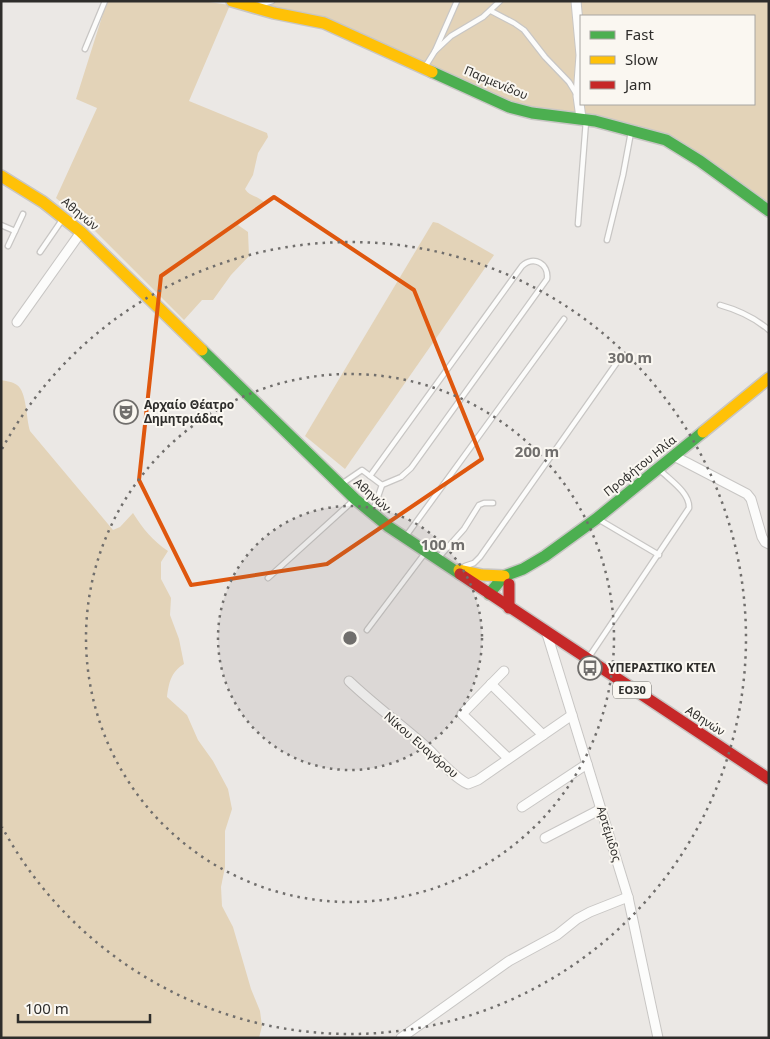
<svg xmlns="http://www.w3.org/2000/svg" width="770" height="1039" viewBox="0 0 770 1039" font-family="'Noto Sans',sans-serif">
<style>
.green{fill:#e3d3b8;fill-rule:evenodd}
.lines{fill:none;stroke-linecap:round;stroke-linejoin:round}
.lane-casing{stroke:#c8c6c4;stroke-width:7}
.street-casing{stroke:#c8c6c4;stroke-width:11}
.fast-casing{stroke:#c8c6c4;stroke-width:14}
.slow-casing{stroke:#c8c6c4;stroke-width:14}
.jam-casing{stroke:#c8c6c4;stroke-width:14}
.lane{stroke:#fcfcfb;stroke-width:4.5}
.street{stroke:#fcfcfb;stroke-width:9}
.fast{stroke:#4caf50;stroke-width:11}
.slow{stroke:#ffc107;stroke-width:11}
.jam{stroke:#c62828;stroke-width:11}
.marked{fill:none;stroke:#df570e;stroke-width:4;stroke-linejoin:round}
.ring{fill:none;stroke:#706e6c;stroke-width:2.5;stroke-dasharray:2.5 5}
.labels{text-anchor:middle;stroke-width:4;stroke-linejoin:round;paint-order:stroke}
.shield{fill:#faf7f1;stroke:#6b6a66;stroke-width:1}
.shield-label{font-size:11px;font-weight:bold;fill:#2e2d2b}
.street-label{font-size:12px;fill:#2e2d2b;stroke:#faf7f1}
.poi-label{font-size:12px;font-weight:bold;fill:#2e2d2b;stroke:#faf7f1;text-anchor:start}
.centre{fill:#706e6c;stroke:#faf7f1;stroke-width:2.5}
.ring-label{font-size:15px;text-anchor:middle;font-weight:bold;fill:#706e6c;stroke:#faf7f1;stroke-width:4;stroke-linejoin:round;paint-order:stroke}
</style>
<rect width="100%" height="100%" fill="#ebe8e5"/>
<g class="green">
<path d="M 107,1 L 202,1 L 230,5 L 189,101 L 267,133 L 268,137 L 258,153 L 253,175 L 245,189 C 250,197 258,195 266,204 L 259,210 L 250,212 L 238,225 L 248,232 L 249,256 L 231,275 L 213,300 L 202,300 L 184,320 L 95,231 L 56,198 L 97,108 L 76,99 Z"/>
<path d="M 249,1 L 769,1 L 769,207 L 682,143 L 605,118 L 573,112 L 538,109 L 515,104 L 462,79 ZM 581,16 L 754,16 L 754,104 L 581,104 Z"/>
<path d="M 433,222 L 438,223 L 494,255 L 345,469 L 305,436 Z"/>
<path d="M 1,380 C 6,381 13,382 17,385 C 27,392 26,419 30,431 L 113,530 L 120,527 L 133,513 C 143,529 153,541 168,551 L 161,562 L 161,579 L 171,598 L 170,615 L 179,639 L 184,664 C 171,672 169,682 167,697 L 187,715 L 198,740 L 213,761 L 228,789 L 232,809 L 225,831 L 225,867 L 221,887 L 222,906 L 233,927 L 251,989 L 260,1011 L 262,1026 L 259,1038 L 1,1038 Z"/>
</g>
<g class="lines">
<g class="lane-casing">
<g id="lane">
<path d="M 259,5 L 272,1"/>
<path d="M 491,11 L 514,23 L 524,30 L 545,57 L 569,82 L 577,95"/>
<path d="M 85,49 L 105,1"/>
<path d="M 435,51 L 451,36 L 483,17 L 500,1"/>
<path d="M 425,67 L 435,51 L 457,1"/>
<path d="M 578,224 L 586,121"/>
<path d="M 1,225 L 15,231"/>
<path d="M 607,240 L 623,175 L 631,132"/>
<path d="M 8,246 L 23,214"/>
<path d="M 40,252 L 62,220"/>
<path d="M 720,305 C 738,310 755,318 769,330"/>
<path d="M 370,476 L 522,266 C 534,255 549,264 547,279 L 411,468 L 401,477 L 382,485"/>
<path d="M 343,483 L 362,470 L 382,485 L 373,511"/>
<path d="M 598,519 L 659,555"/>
<path d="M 406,536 L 564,319"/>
<path d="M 439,557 L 464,529 L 479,505 L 484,503 L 493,503"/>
<path d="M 465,566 L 474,563 L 480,557 L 618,361"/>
<path d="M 268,578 L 354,500"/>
<path d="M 367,630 L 425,553"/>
<path d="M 589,657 L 689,508 C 690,493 670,480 660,470"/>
</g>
</g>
<g class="street-casing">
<g id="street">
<path d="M 576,1 L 581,55 L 578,96 L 581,118"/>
<path d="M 17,322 L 81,232"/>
<path d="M 674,456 L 747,494 L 751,499 L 762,537 L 765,542 L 769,544"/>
<path d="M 547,634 L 628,897 L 658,1038"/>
<path d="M 504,671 L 462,714 L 508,758"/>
<path d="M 349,681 C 373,704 399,723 424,745 C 436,756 453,777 468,784 L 478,780 L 572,715"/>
<path d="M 491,684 L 543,735"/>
<path d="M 522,807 L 587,764"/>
<path d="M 545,838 L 601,809"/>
<path d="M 401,1038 L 509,961 L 557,935 L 577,919 L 590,912 L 628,897"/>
</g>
</g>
<g class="fast-casing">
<g id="fast">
<path d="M 432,72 L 509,107 L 532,113 L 595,121 L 666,140 L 700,161 L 769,211"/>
<path d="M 202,350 L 355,499 L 389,527 L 460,574"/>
<path d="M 489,594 L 504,576 L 523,569 L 545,556 L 596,519 L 703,432"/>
</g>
</g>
<g class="slow-casing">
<g id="slow">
<path d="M 232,1 L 274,13 L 324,23 L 432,72"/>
<path d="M 1,176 L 43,202 L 81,232 L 202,350"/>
<path d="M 703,432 L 769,378"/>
<path d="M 459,570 L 482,575 L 504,576"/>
</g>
</g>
<g class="jam-casing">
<g id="jam">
<path d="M 460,574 L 769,779"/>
<path d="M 509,584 L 509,608"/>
</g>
</g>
<use href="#lane" class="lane"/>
<use href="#street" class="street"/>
<use href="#fast" class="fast"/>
<use href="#slow" class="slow"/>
<use href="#jam" class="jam"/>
</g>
<path class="marked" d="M 274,197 L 414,290 L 482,459 L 327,564 L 191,585 L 139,480 L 161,276 Z"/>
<circle cx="350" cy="638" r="132" fill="#706e6c" fill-opacity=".12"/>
<g class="ring">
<circle cx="350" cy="638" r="132"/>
<circle cx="350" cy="638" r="264"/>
<path d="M2 449A396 396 0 1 1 2 827"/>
</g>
<defs>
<g id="theatre-ring" transform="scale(1.25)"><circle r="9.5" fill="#faf7f1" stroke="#706e6c" stroke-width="1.5"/><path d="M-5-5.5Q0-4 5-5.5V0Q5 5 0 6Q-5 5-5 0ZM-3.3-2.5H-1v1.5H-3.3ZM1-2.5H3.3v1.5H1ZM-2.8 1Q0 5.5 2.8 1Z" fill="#706e6c"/></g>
<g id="bus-ring" transform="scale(1.25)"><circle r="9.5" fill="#faf7f1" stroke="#706e6c" stroke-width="1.5"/><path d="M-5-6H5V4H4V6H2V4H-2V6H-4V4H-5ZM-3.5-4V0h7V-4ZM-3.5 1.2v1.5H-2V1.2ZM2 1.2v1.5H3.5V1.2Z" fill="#706e6c"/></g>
</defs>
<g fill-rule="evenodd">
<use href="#theatre-ring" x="126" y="412"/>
<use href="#bus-ring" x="590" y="668"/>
</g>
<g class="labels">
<rect class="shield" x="613" y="681.5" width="38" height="17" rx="4"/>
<g class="shield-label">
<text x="632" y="694">ΕΟ30</text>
</g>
<g class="street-label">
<text transform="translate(496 83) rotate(23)" y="4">Παρμενίδου</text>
<text transform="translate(80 214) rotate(40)" y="4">Αθηνών</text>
<text transform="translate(640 466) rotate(-39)" y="4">Προφήτου Ηλία</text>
<text transform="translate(372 495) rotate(41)" y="4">Αθηνών</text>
<text transform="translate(705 721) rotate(33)" y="4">Αθηνών</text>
<text transform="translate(421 745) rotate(41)" y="4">Νίκου Ευαγόρου</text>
<text transform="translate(609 834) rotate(73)" y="4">Αρτέμιδος</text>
</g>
<g class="poi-label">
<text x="144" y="409">Αρχαίο Θέατρο<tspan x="144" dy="14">Δημητριάδας</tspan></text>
<text x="608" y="672">ΥΠΕΡΑΣΤΙΚΟ ΚΤΕΛ</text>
</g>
</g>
<circle cx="350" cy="638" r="8" class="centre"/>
<g class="ring-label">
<text x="630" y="363">300 m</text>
<text x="537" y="457">200 m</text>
<text x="443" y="550">100 m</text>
</g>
<rect width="770" height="1039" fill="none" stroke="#2e2d2b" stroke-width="5"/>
<rect x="580" y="15" width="175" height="90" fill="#faf7f1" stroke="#a8a6a2"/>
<rect x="590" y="31" width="25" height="8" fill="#4caf50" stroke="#a8a6a2"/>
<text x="625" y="40" font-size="15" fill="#2e2d2b">Fast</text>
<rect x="590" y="56" width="25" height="8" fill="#ffc107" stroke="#a8a6a2"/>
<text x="625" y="65" font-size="15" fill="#2e2d2b">Slow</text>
<rect x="590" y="81" width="25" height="8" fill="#c62828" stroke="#a8a6a2"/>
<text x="625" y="90" font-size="15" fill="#2e2d2b">Jam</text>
<path d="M18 1014v8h132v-8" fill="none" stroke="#2e2d2b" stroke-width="2.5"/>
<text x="25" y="1014" font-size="15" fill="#2e2d2b" stroke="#faf7f1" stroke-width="4" paint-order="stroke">100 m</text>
</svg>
